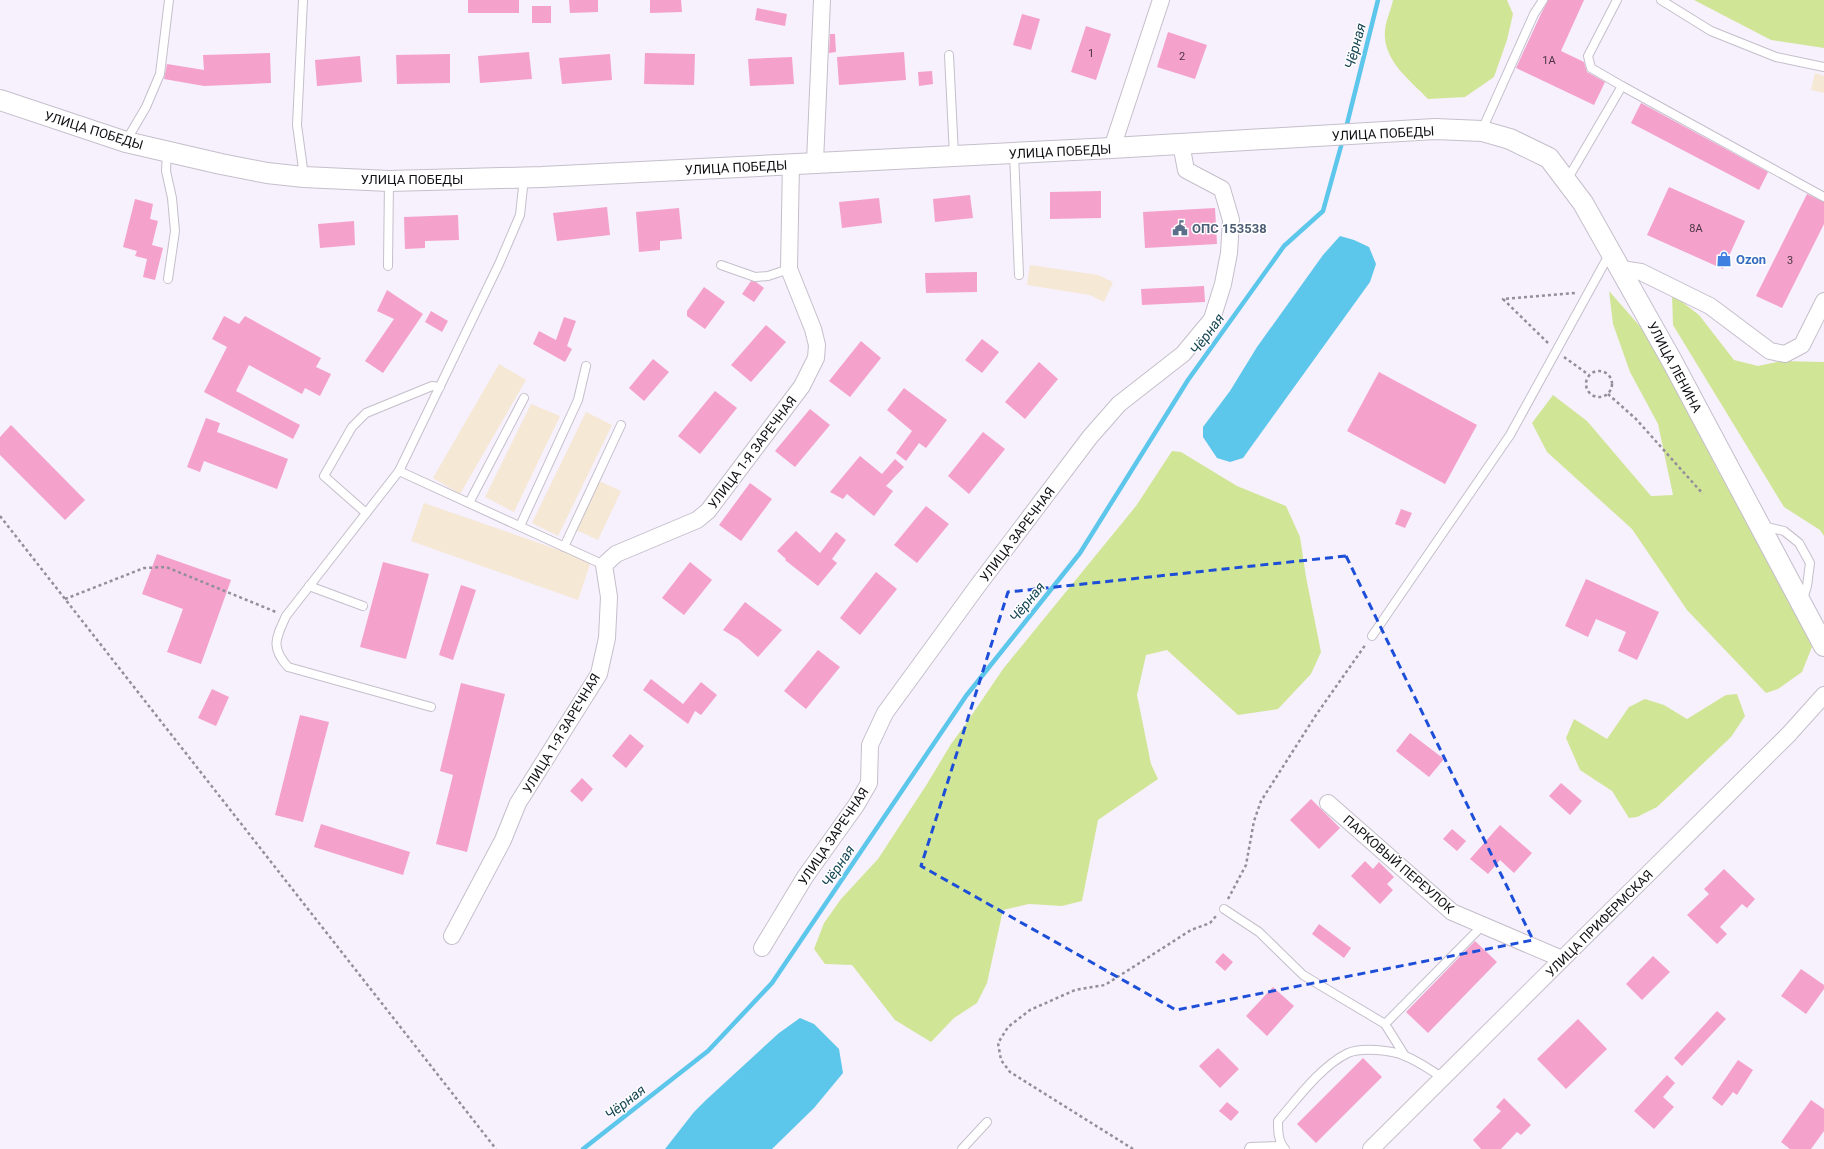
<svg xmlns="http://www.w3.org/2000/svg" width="1824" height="1149" viewBox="0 0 1824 1149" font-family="Roboto,sans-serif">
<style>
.industrial{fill:#f5e8d4}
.green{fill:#d1e597}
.water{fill:#5cc6eb}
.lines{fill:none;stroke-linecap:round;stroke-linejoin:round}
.stream{stroke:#5cc6eb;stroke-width:4.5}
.building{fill:#f4a1cc}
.service-casing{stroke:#c5bfcb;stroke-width:10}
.minor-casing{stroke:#c5bfcb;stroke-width:18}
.tertiary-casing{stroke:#c5bfcb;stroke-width:22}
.path{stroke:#938f98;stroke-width:2.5;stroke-dasharray:3 3;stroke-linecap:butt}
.service{stroke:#fff;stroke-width:8}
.minor{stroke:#fff;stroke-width:16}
.tertiary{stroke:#fff;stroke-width:20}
.marked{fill:none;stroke:#1d4ed8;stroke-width:3;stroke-dasharray:8 5;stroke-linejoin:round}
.labels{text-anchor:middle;stroke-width:3;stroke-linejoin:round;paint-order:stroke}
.number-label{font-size:11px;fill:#4a3442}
.street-label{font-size:13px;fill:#121014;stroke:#fff}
.service-label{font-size:13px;font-weight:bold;fill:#4e5e75;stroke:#fff;text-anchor:start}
.shop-label{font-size:13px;font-weight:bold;fill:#366cbe;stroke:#fff;text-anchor:start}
.water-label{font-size:14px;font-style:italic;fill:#174655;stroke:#fff}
</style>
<rect width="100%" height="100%" fill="#f7f0fd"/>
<g class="industrial">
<path d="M 1815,73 L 1824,76 L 1824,93 L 1811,90 Z"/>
<path d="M 1030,265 L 1098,275 L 1113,282 L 1104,302 L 1090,295 L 1027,285 Z"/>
<path d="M 499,364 L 526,380 L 460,494 L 433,478 Z"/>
<path d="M 531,404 L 560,416 L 514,512 L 485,497 Z"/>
<path d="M 586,412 L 612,425 L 558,536 L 532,523 Z"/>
<path d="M 597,480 L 621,491 L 598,540 L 574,529 Z"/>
<path d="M 424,503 L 591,561 L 578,600 L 411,541 Z"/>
</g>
<g class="green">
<path d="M 1393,0 L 1507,0 L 1513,14 L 1507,40 L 1494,77 L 1465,97 L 1428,99 C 1410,80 1382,60 1385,30 C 1386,20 1391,10 1393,0 Z"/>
<path d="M 1694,0 L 1824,0 L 1824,48 L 1771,40 Z"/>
<path d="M 1609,291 L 1659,348 L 1718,471 L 1741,504 L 1793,599 L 1812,647 L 1802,672 L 1778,689 L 1766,693 L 1687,610 L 1632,529 L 1547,452 L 1532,423 L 1553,395 L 1587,421 L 1651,496 L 1673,495 L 1658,424 L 1630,372 L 1613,324 Z"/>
<path d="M 1672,294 L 1699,315 L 1734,360 L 1758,366 L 1781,361 L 1824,362 L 1824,536 L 1820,530 L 1784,507 L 1673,325 Z"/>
<path d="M 1172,451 L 1181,452 L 1237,486 L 1286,506 L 1300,537 L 1306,577 L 1321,652 L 1311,674 L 1278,709 L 1238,715 L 1167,650 L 1146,655 L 1137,695 L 1151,764 L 1158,779 L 1098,820 L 1082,901 L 1062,906 L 1029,904 L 1003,910 L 987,983 L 977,1003 L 954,1018 L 931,1042 L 895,1020 L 852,965 L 825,964 L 814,949 L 824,923 L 841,899 L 878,859 L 927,784 L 951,744 L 965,725 L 1003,669 L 1136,506 Z"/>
<path d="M 1737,694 L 1745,716 L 1731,737 L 1657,807 L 1637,817 L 1629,818 L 1612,791 L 1580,770 L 1566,738 L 1574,719 L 1607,739 L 1629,707 L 1645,699 L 1664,705 L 1687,719 L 1726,695 Z"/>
</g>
<g class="water">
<path d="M 1340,236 L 1354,240 L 1369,247 L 1376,264 L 1370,282 L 1243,458 L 1230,462 L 1217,458 L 1203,437 L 1203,427 L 1230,391 L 1257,347 L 1323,255 Z"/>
<path d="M 800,1018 L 814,1024 L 839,1049 L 843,1073 L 814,1108 L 772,1149 L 665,1149 L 694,1112 L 706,1100 L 779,1033 Z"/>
</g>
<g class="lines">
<g class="stream">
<path d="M 1346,128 L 1378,0"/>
<path d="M 583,1149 L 708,1051 L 772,983 L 966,696 L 1080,553 L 1188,380 L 1284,246 L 1323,211 L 1343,139"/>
</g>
</g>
<g class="building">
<rect x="468" y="0" width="51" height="13"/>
<path d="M 569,0 L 598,0 L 598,12 L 570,13 Z"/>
<path d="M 650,0 L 681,0 L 682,12 L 650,13 Z"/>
<path d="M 1548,0 L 1584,0 L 1561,51 L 1584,62 L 1587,72 L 1605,82 L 1594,105 L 1516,68 L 1540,16 Z"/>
<rect x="532" y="6" width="19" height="17"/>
<path d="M 757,8 L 787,14 L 785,26 L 755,20 Z"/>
<path d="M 1022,14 L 1040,19 L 1031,50 L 1013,45 Z"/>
<path d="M 1086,26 L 1111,34 L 1096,80 L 1071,72 Z"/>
<path d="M 1168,32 L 1207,45 L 1195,79 L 1157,67 Z"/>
<path d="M 830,34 L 835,34 L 836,52 L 829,53 Z"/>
<path d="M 529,52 L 532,79 L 480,83 L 478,56 Z"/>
<path d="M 904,52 L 906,80 L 839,85 L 837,57 Z"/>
<path d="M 270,53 L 271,83 L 204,86 L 164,79 L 167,64 L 204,70 L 203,55 Z"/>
<path d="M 645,53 L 695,54 L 694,85 L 644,84 Z"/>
<path d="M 450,54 L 450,83 L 397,84 L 396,55 Z"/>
<path d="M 610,54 L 612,80 L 562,84 L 559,58 Z"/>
<path d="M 360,56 L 362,82 L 317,86 L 315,60 Z"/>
<path d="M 792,57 L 794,84 L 750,86 L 748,59 Z"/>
<path d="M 932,71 L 933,84 L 919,86 L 918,72 Z"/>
<path d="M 1641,103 L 1768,172 L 1759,190 L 1631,123 Z"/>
<path d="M 1669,187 L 1745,221 L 1723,269 L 1647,235 Z"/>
<path d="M 1101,191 L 1101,218 L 1050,219 L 1050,192 Z"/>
<path d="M 1807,194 L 1824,202 L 1824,224 L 1782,308 L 1756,296 Z"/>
<path d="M 970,195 L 973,218 L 935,222 L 933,199 Z"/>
<path d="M 879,198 L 882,223 L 842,228 L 839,202 Z"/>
<path d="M 135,199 L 153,204 L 150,219 L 158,221 L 152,245 L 163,248 L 155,280 L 143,277 L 147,259 L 135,256 L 137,251 L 123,247 Z"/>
<path d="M 607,207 L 610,235 L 557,241 L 553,213 Z"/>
<path d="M 679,208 L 682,239 L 660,241 L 660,250 L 639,252 L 636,212 Z"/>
<path d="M 1215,208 L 1217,244 L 1145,248 L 1143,212 Z"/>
<path d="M 458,215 L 459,240 L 425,241 L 425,248 L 405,249 L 404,217 Z"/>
<path d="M 354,221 L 355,245 L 320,248 L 318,224 Z"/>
<path d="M 977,272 L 977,292 L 926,293 L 925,273 Z"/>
<path d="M 751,281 L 756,282 L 764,288 L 754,302 L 742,294 Z"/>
<path d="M 1204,286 L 1205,302 L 1142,305 L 1141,289 Z"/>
<path d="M 704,287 L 725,302 L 705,329 L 687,316 L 687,311 Z"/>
<path d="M 387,290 L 423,314 L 383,373 L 365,361 L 394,319 L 377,311 Z"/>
<path d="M 431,311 L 448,321 L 442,332 L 425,322 Z"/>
<path d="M 224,316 L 239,324 L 245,316 L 321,358 L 316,367 L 331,374 L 320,396 L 305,388 L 302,394 L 249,365 L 236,391 L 300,425 L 293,439 L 204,392 L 227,347 L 212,339 Z"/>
<path d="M 564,317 L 576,321 L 567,346 L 572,349 L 565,362 L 533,344 L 539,331 L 556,340 Z"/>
<path d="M 766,325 L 786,342 L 751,382 L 731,365 Z"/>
<path d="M 982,339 L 999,352 L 982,373 L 965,360 Z"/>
<path d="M 861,341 L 881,358 L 850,397 L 829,381 Z"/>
<path d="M 653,359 L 669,372 L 644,401 L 629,388 Z"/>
<path d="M 1039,362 L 1058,379 L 1025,419 L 1005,402 Z"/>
<path d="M 1379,372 L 1477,425 L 1445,484 L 1347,431 Z"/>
<path d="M 904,388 L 947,420 L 926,448 L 919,443 L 906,461 L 896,453 L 912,431 L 887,410 Z"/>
<path d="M 715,391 L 737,408 L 700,454 L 678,436 Z"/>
<path d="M 810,409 L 830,425 L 795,467 L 775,451 Z"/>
<path d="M 206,418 L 220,423 L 217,432 L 288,459 L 277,489 L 204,461 L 200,472 L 187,467 Z"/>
<path d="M 11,425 L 85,500 L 65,520 L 0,455 L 0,437 Z"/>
<path d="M 983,432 L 1005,449 L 969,494 L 948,476 Z"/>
<path d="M 860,456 L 882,474 L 895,459 L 904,467 L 886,486 L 893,491 L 874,516 L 847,494 L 843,499 L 830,492 Z"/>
<path d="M 750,483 L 772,499 L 741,541 L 719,525 Z"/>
<path d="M 926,506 L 949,524 L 917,563 L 894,545 Z"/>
<path d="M 1401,509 L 1412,513 L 1405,528 L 1395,524 Z"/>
<path d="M 796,531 L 820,553 L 836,532 L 846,540 L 832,559 L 837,563 L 818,586 L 785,560 L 786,559 L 777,551 Z"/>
<path d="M 157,554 L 231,580 L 201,664 L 167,652 L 183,609 L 142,594 Z"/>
<path d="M 383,562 L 429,574 L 406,659 L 360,647 Z"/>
<path d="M 690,562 L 712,580 L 684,615 L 662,598 Z"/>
<path d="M 876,572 L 897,589 L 860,635 L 840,618 Z"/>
<path d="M 1586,579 L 1659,612 L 1637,660 L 1618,651 L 1626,632 L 1596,619 L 1588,637 L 1565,626 Z"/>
<path d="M 461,585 L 476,590 L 453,660 L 439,655 Z"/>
<path d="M 745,602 L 782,630 L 758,657 L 738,639 L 723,630 Z"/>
<path d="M 818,650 L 840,667 L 806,709 L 784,691 Z"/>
<path d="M 651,679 L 683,704 L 701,682 L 717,695 L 701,715 L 695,711 L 688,724 L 643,690 Z"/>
<path d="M 461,683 L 505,694 L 467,852 L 436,844 L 453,775 L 440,771 Z"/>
<path d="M 212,689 L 229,697 L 216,726 L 198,718 Z"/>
<path d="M 300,715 L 329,722 L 303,822 L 275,815 Z"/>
<path d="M 1410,733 L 1444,759 L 1429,777 L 1396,751 Z"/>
<path d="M 630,734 L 644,746 L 626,768 L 612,756 Z"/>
<path d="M 582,778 L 593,789 L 582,802 L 570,791 Z"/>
<path d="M 1561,783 L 1582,801 L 1570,815 L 1549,796 Z"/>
<path d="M 1311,799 L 1340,828 L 1319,849 L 1290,820 Z"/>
<path d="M 321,824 L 410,852 L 403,875 L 314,847 Z"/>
<path d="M 1500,825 L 1532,853 L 1514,873 L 1500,860 L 1488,874 L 1470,859 Z"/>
<path d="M 1452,829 L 1466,841 L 1457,851 L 1443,839 Z"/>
<path d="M 1365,861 L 1373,869 L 1379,862 L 1394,877 L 1387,884 L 1393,890 L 1380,904 L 1351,876 Z"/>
<path d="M 1724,869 L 1755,899 L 1747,908 L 1742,904 L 1720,927 L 1727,934 L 1717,944 L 1687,915 L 1709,894 L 1704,889 Z"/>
<path d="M 1319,924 L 1351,948 L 1344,958 L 1312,934 Z"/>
<path d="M 1475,941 L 1497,962 L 1428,1033 L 1406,1012 Z"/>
<path d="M 1223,953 L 1233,962 L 1225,971 L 1215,962 Z"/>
<path d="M 1653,956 L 1670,972 L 1642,1000 L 1626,984 Z"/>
<path d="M 1801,969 L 1824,985 L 1824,989 L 1806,1014 L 1781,996 Z"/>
<path d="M 1273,987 L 1294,1006 L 1267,1036 L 1246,1016 Z"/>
<path d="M 1717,1011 L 1726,1019 L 1682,1066 L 1674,1058 Z"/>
<path d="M 1578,1019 L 1607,1049 L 1566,1089 L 1537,1059 Z"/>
<path d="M 1218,1048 L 1239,1069 L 1220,1088 L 1199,1066 Z"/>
<path d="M 1363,1058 L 1382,1077 L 1316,1143 L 1297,1124 Z"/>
<path d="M 1738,1060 L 1753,1070 L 1737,1095 L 1733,1092 L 1722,1106 L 1712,1098 Z"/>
<path d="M 1667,1075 L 1675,1083 L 1663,1097 L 1674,1107 L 1654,1129 L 1634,1111 Z"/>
<path d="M 1504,1098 L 1531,1125 L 1521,1135 L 1517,1132 L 1501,1149 L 1481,1149 L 1473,1140 L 1501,1111 L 1496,1107 Z"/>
<path d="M 1811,1100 L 1824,1109 L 1824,1131 L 1811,1149 L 1790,1149 L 1781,1142 Z"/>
<path d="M 1227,1102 L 1239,1112 L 1231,1121 L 1219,1111 Z"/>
</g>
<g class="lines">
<g class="service-casing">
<g id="service">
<path d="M 303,0 L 297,125 L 304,176"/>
<path d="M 1661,0 L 1711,31 L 1776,57 L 1824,67"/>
<path d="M 949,55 L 954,155"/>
<path d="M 1622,86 L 1824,197"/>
<path d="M 1482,130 L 1534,14 L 1543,0"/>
<path d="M 126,141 L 146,107 L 160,74 L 169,0"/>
<path d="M 167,151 L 166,171 L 172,198 L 175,231 L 168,279"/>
<path d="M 1014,153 L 1019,275"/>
<path d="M 1567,180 L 1622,86 L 1591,68 L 1588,56 L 1617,0"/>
<path d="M 721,265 L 755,277 L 768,276 L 789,269"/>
<path d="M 388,266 L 389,181"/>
<path d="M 399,471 L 604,565"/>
<path d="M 469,503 L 524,398"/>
<path d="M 366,513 L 324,476 L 352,427 L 366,413 L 432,386 L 440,387"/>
<path d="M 520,526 L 578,400 L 586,366"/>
<path d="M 1763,526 L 1784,531 L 1799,543 L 1810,563 L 1807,586 L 1803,599"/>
<path d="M 564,547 L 621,425"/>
<path d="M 309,586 L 363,606"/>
<path d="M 1372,636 L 1510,435 L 1610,253"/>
<path d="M 431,707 L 288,667 C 270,647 276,638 286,616 L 399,471 L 499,264 L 520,215 L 524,178"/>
<path d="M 1224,909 L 1259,932 L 1303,975 L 1385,1024 L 1405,1056"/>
<path d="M 1385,1024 L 1484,924"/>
<path d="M 962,1149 L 987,1122"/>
<path d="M 1249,1149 L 1250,1147 L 1282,1146"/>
<path d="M 1285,1149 C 1278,1142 1278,1130 1278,1121 C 1297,1099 1321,1066 1348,1053 C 1361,1047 1392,1050 1405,1056 C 1418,1061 1430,1070 1442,1077"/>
</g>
</g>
<g class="minor-casing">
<g id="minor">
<path d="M 1112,148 L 1161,0"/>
<path d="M 815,162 L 822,0"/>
<path d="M 1621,269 L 1641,272 L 1710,306 L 1770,351 L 1785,354 L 1802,345 L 1824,301"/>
<path d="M 1328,803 L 1452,912 L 1562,959"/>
<path d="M 452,936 L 503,840 L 518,803 L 599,674 L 607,638 L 609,597 L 604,565 L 616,554 L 697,520 L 708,511 L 802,386 L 816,358 L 817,345 L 813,329 L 789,269 L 791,164"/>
<path d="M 762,948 L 805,877 L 857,804 L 869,783 L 870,745 L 885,713 L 979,584 L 1090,437 L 1119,404 L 1183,354 L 1212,319 L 1223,284 L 1229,253 L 1231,220 L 1222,189 L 1186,170 L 1181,144"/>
<path d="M 1371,1149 L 1789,734 L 1824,695"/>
</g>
</g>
<g class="tertiary-casing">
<path id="tertiary" d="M 0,100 L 126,142 L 221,164 L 267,173 L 304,177 L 389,181 L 542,177 L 1112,148 L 1435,129 L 1482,131 L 1510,139 L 1549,158 L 1583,203 L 1672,361 L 1824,646"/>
</g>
<g class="path">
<path d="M 1548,343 L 1503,299 L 1576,293"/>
<path d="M 1564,357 L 1589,375"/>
<circle cx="1599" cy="384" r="13"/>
<path d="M 1608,394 L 1636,419 L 1703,494"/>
<path d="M 0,516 L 496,1149"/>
<path d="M 65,599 L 144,568 L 166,567 L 276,612"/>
<path d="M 1228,899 L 1246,865 L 1254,821 L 1261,801 L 1316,715 L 1366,644"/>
<path d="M 1133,1149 L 1010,1072 L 1001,1060 L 998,1043 L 1008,1027 L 1030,1010 L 1075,990 L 1105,985 L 1191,930 L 1210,923 L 1216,916"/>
</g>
<use href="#service" class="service"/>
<use href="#minor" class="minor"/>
<use href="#tertiary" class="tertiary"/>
</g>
<path class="marked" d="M 1346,556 L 1533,940 L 1176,1010 L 921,866 L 1008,592 Z"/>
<defs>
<g id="civic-bare" transform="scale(1.2)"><path d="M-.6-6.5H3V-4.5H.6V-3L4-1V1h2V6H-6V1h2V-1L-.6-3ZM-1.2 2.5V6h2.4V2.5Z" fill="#5c6f8a" stroke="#fff" stroke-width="2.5" paint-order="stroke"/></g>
<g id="shop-bare" transform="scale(1.2)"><path d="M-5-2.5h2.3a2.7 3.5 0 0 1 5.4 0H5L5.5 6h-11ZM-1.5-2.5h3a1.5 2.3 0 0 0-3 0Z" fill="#3f7fe0" stroke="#fff" stroke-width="2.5" paint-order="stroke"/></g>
</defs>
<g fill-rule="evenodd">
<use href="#civic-bare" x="1180" y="228"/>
<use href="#shop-bare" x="1724" y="259"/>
</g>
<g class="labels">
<g class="number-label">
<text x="1091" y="57">1</text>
<text x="1182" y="60">2</text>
<text x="1549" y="64">1А</text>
<text x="1696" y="232">8А</text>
<text x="1790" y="264">3</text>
</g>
<g class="street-label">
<text transform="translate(94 130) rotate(17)" y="5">УЛИЦА ПОБЕДЫ</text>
<text transform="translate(1383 133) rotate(-3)" y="5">УЛИЦА ПОБЕДЫ</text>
<text transform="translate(1060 151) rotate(-3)" y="5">УЛИЦА ПОБЕДЫ</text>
<text transform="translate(736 167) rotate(-3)" y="5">УЛИЦА ПОБЕДЫ</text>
<text x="412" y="184">УЛИЦА ПОБЕДЫ</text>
<text transform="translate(1675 367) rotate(62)" y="5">УЛИЦА ЛЕНИНА</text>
<text transform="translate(752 452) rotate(-53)" y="5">УЛИЦА 1-Я ЗАРЕЧНАЯ</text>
<text transform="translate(1017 534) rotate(-53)" y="5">УЛИЦА ЗАРЕЧНАЯ</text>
<text transform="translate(561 733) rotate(-59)" y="5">УЛИЦА 1-Я ЗАРЕЧНАЯ</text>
<text transform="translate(833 836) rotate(-56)" y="5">УЛИЦА ЗАРЕЧНАЯ</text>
<text transform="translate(1399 864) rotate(41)" y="5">ПАРКОВЫЙ ПЕРЕУЛОК</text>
<text transform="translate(1599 923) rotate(-45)" y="5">УЛИЦА ПРИФЕРМСКАЯ</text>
</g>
<g class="service-label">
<text x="1192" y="233">ОПС 153538</text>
</g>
<g class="shop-label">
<text x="1736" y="264">Ozon</text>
</g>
<g class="water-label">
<text transform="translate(1355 46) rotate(-75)" y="5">Чёрная</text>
<text transform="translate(1207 334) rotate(-54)" y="5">Чёрная</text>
<text transform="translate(1027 602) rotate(-51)" y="5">Чёрная</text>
<text transform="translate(838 866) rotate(-56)" y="5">Чёрная</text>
<text transform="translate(625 1102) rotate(-38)" y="5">Чёрная</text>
</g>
</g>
</svg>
